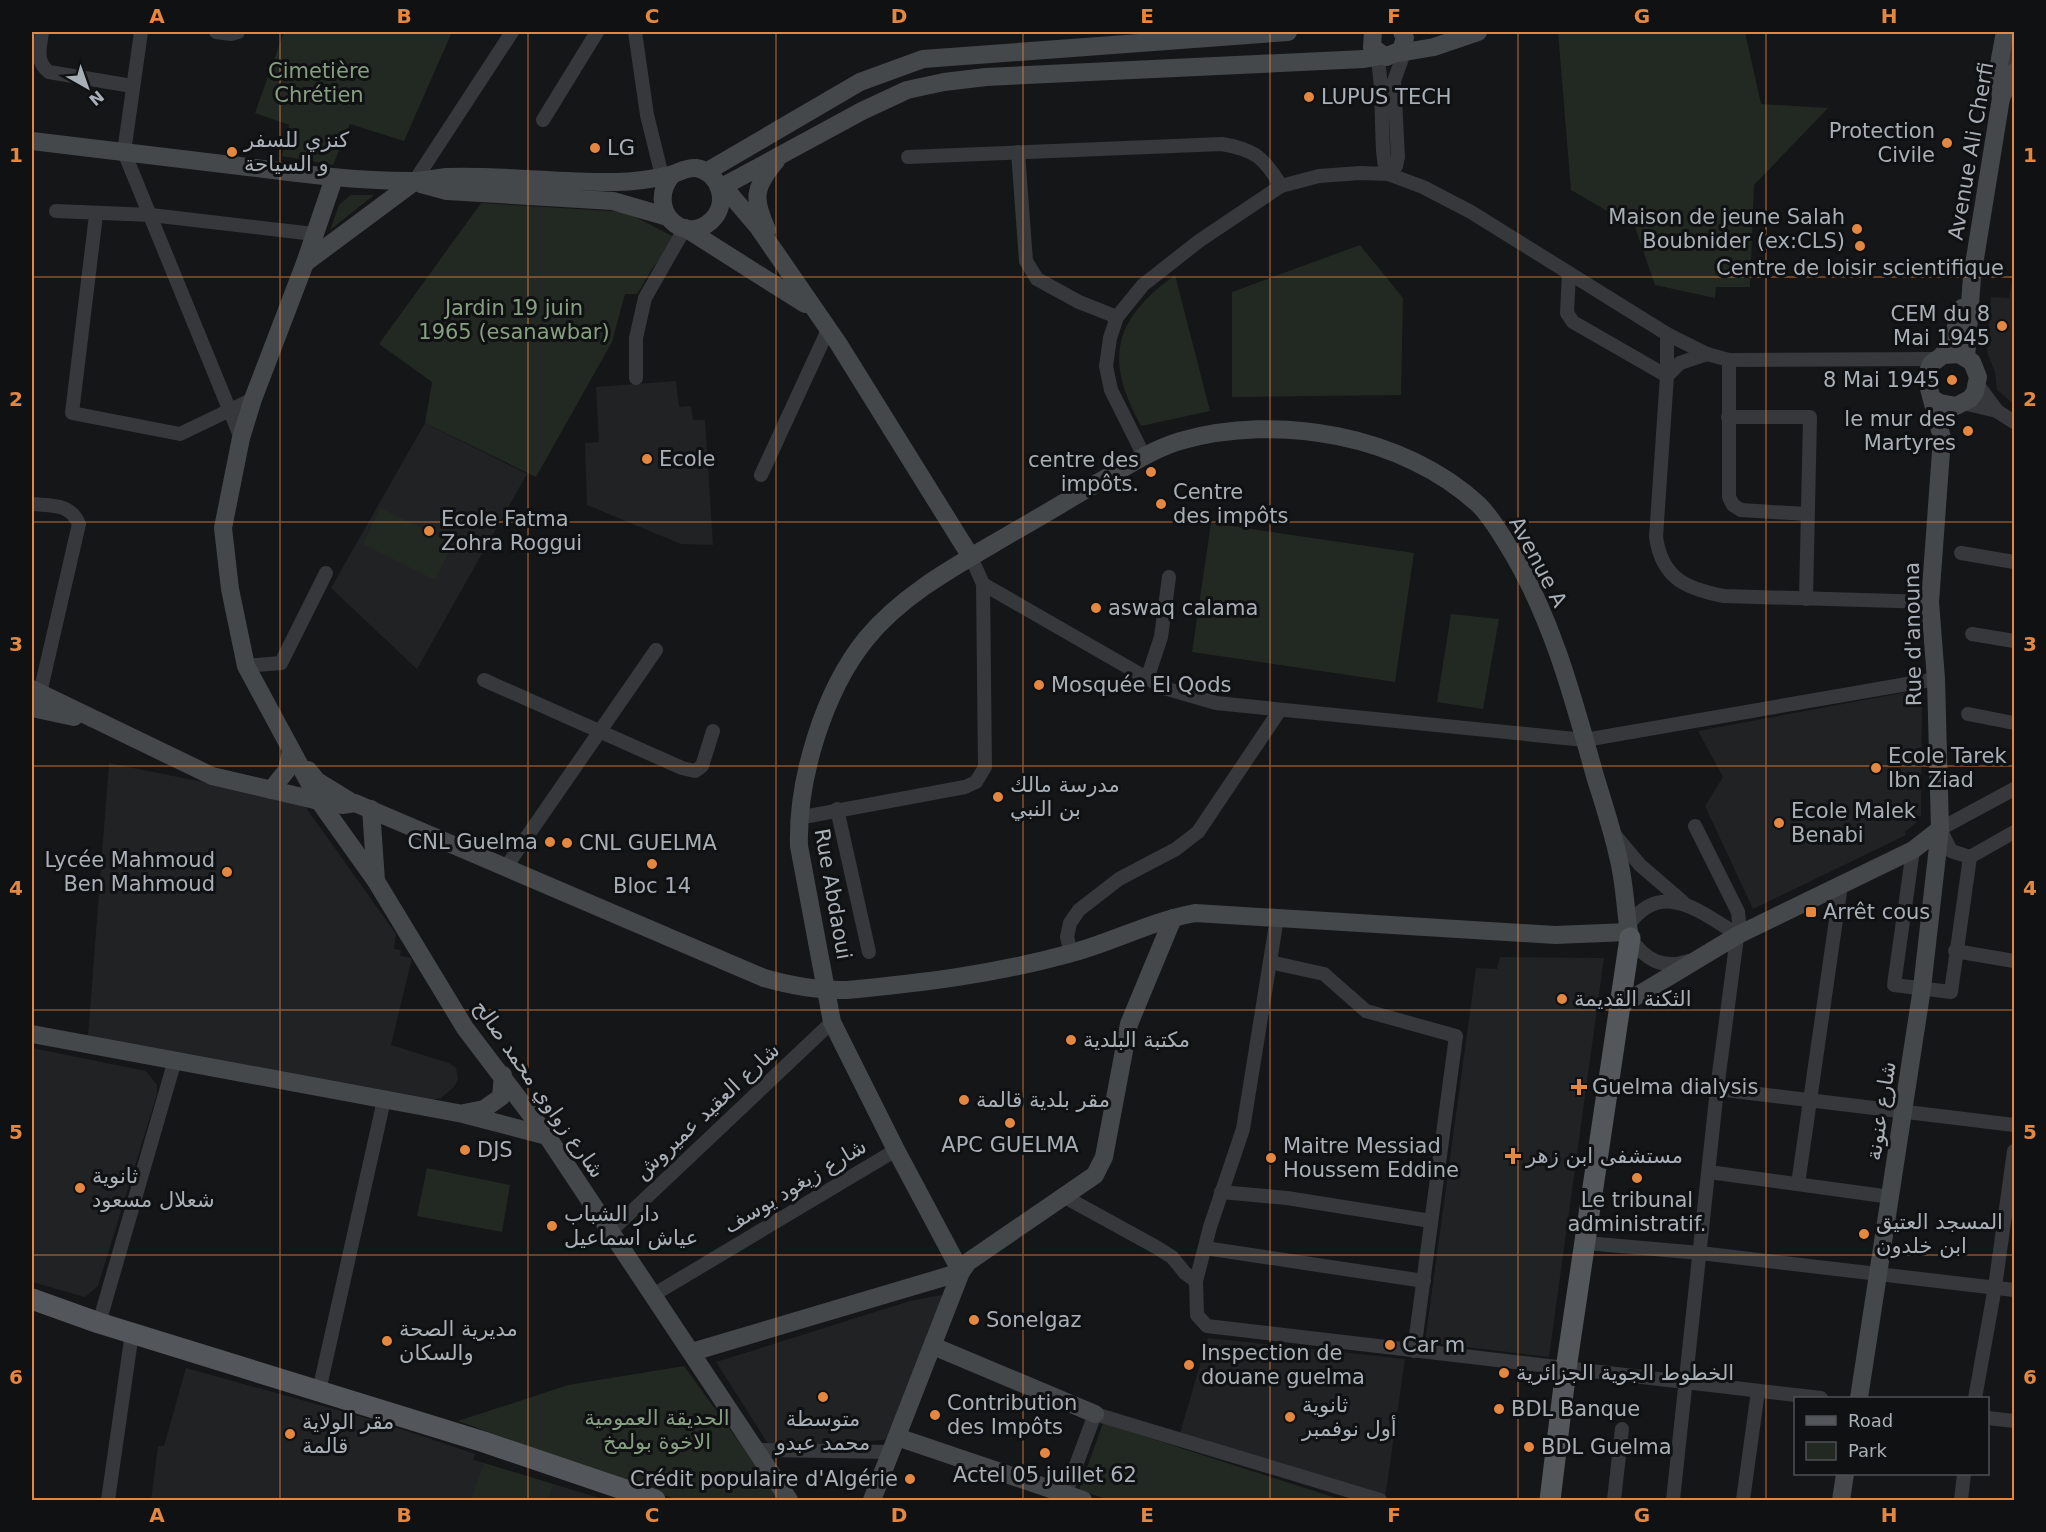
<svg xmlns="http://www.w3.org/2000/svg" width="2046" height="1532" viewBox="0 0 2046 1532" font-family="'DejaVu Sans','Noto Sans Arabic',sans-serif">
<style>
.built{fill:#212224}
.green{fill:#222922}
.lines{fill:none;stroke-linecap:round;stroke-linejoin:round}
.street{stroke:#36383b;stroke-width:14}
.secondary{stroke:#45484b;stroke-width:18}
.primary{stroke:#53565a;stroke-width:21}
.grid{fill:none;stroke:#e48740;stroke-width:1.5;stroke-opacity:0.55}
.poi-dot{fill:#e48740;stroke:#101112;stroke-width:2}
.labels{text-anchor:middle;stroke-width:6;stroke-linejoin:round;paint-order:stroke}
.park-label{font-size:21px;fill:#869f80;stroke:#101112}
.poi-label{font-size:21px;fill:#a8afb6;stroke:#101112;text-anchor:start}
.street-label{font-size:21px;fill:#a8afb6;stroke:#101112}
.neatline{fill:none;stroke:#e48740;stroke-width:2}
.grid-label{font-size:20px;text-anchor:middle;font-weight:bold;fill:#e48740}
</style>
<rect width="100%" height="100%" fill="#151617"/>
<g class="built">
<path d="M 2014,269 L 2014,404 L 1997,390 L 1995,372 L 1987,352 L 1991,297 L 2009,298 Z"/>
<path d="M 676,381 L 679,407 L 691,406 L 693,420 L 705,420 L 713,545 L 681,544 L 587,505 L 585,443 L 599,442 L 596,387 Z"/>
<path d="M 425,423 L 527,474 L 417,669 L 331,588 Z"/>
<path d="M 1907,692 L 1922,702 L 1921,816 L 1916,816 L 1916,823 L 1905,832 L 1906,835 L 1753,909 L 1705,806 L 1723,777 L 1698,731 Z"/>
<path d="M 109,763 L 302,802 L 396,934 L 394,949 L 401,950 L 400,956 L 412,958 L 391,1045 L 449,1063 L 456,1068 L 458,1079 L 454,1087 L 441,1098 L 428,1101 L 88,1036 Z"/>
<path d="M 1500,957 L 1604,958 L 1549,1357 L 1425,1342 L 1476,968 L 1497,969 Z"/>
<path d="M 32,1048 L 146,1071 L 157,1085 L 157,1094 L 98,1286 L 85,1297 L 32,1282 Z"/>
<path d="M 941,1295 L 946,1303 L 895,1431 L 884,1440 L 770,1447 L 716,1362 L 910,1301 Z"/>
<path d="M 1208,1338 L 1405,1359 L 1385,1498 L 1180,1433 Z"/>
<path d="M 186,1368 L 377,1421 L 475,1454 L 473,1460 L 477,1461 L 606,1500 L 151,1500 L 158,1446 L 164,1446 Z"/>
</g>
<g class="green">
<path d="M 284,32 L 452,32 L 404,141 L 350,124 L 333,165 L 282,156 L 289,125 L 255,113 Z"/>
<path d="M 1558,32 L 1745,32 L 1761,104 L 1828,108 L 1754,185 L 1750,287 L 1716,287 L 1715,298 L 1655,285 L 1635,227 L 1571,190 Z"/>
<path d="M 351,195 L 374,195 L 330,230 L 339,205 Z"/>
<path d="M 481,203 L 626,212 L 676,238 L 652,269 L 637,294 L 625,294 L 612,342 L 536,477 L 425,423 L 432,382 L 379,344 Z"/>
<path d="M 1360,245 L 1403,298 L 1401,395 L 1232,397 L 1232,292 Z"/>
<path d="M 1175,275 L 1210,411 L 1141,426 C 1104,359 1113,320 1175,275 Z"/>
<path d="M 380,508 L 453,543 L 435,580 L 363,544 Z"/>
<path d="M 1211,523 L 1414,553 L 1395,682 L 1192,652 Z"/>
<path d="M 1451,614 L 1499,619 L 1483,709 L 1437,702 Z"/>
<path d="M 427,1168 L 510,1185 L 502,1232 L 417,1216 Z"/>
<path d="M 684,1366 L 781,1500 L 677,1500 L 458,1421 L 568,1385 Z"/>
<path d="M 1103,1423 L 1342,1500 L 1109,1500 L 1079,1490 Z"/>
<path d="M 484,1463 L 553,1484 L 548,1500 L 471,1500 Z"/>
</g>
<g class="lines">
<g class="street">
<path d="M 42,32 C 40,48 35,61 49,72 L 132,86"/>
<path d="M 141,32 L 124,152 L 241,438"/>
<path d="M 216,32 L 231,34 L 238,32"/>
<path d="M 635,32 L 647,115 L 662,176"/>
<path d="M 1375,51 C 1386,78 1378,162 1388,174 L 1396,166 L 1398,157 L 1394,81 L 1404,53 L 1404,46"/>
<path d="M 2005,83 L 2014,32"/>
<path d="M 543,120 L 597,32"/>
<path d="M 1018,152 L 1026,261 L 1037,279 L 1079,302 L 1117,317"/>
<path d="M 908,157 L 1222,144 C 1256,150 1264,158 1281,186"/>
<path d="M 414,182 L 512,32"/>
<path d="M 56,211 L 151,215 L 314,234"/>
<path d="M 96,215 L 72,413 L 180,434 L 253,399"/>
<path d="M 1569,273 L 1567,313 L 1573,322 L 1667,376 L 1667,334"/>
<path d="M 1707,354 L 1680,363 L 1667,376 L 1656,537 C 1662,579 1687,589 1724,596 L 1930,602"/>
<path d="M 1729,360 L 1729,497 L 1733,505 L 1741,510 L 1806,514"/>
<path d="M 636,378 L 636,338 L 645,298 L 685,228"/>
<path d="M 1963,403 L 1997,411 L 1978,385"/>
<path d="M 1997,411 L 2014,422"/>
<path d="M 1728,417 L 1810,417 L 1806,599"/>
<path d="M 1144,456 L 1111,390 L 1106,366 L 1110,338 L 1117,317 L 1143,285 L 1199,241 L 1281,186 L 1319,176 L 1360,173 L 1388,174 L 1423,187 L 1471,212 L 1667,334 L 1707,354 L 1729,360 L 1936,359"/>
<path d="M 761,475 L 828,330"/>
<path d="M 32,504 C 52,506 70,503 79,524 L 40,693"/>
<path d="M 1961,553 L 2014,562"/>
<path d="M 971,557 L 983,584 L 1164,688 L 1216,703 L 1585,740 L 1936,679"/>
<path d="M 1972,634 L 2014,641"/>
<path d="M 246,666 L 281,663 L 326,573"/>
<path d="M 1147,679 L 1161,637 L 1169,577"/>
<path d="M 484,680 L 682,768 L 695,771 L 702,766 L 713,731"/>
<path d="M 1968,714 L 2014,723"/>
<path d="M 2014,789 L 1940,829 L 1951,851 L 1970,857 L 2014,832"/>
<path d="M 837,809 L 869,952"/>
<path d="M 798,818 L 965,787 L 976,782 L 985,767 L 983,584"/>
<path d="M 1614,834 L 1640,865 L 1683,902"/>
<path d="M 1913,850 L 1894,985 L 1951,992 L 1970,857"/>
<path d="M 506,867 L 656,650"/>
<path d="M 1628,926 C 1661,877 1702,913 1738,935"/>
<path d="M 1630,938 C 1645,959 1662,970 1688,961"/>
<path d="M 1955,951 L 2014,961"/>
<path d="M 1071,953 L 1067,937 L 1070,923 L 1079,910 L 1119,879 L 1176,849 L 1198,832 L 1280,710"/>
<path d="M 1270,962 L 1324,974 L 1366,1011 L 1456,1036 L 1414,1351"/>
<path d="M 1717,1089 L 2014,1125"/>
<path d="M 1709,1172 L 1891,1197"/>
<path d="M 1798,1184 L 1841,885"/>
<path d="M 1221,1192 L 1287,1198 L 1431,1221"/>
<path d="M 1065,1197 L 1156,1247 L 1172,1257 L 1185,1273 L 1196,1281 L 1197,1315 L 1207,1326 L 1821,1398"/>
<path d="M 611,1231 L 832,1022"/>
<path d="M 1586,1243 L 1700,1253 L 2014,1290"/>
<path d="M 1205,1248 L 1424,1281"/>
<path d="M 1196,1281 L 1210,1227 L 1243,1129 L 1277,918"/>
<path d="M 653,1295 L 896,1150"/>
<path d="M 99,1323 L 175,1060"/>
<path d="M 319,1391 L 384,1100"/>
<path d="M 1975,1398 L 1995,1287 L 2014,1151"/>
<path d="M 1988,1418 L 2014,1421"/>
<path d="M 757,1450 L 891,1452"/>
<path d="M 1065,1495 L 1095,1414 L 1380,1500"/>
<path d="M 108,1500 L 132,1333"/>
<path d="M 1614,1500 L 1622,1429"/>
<path d="M 1673,1500 L 1717,1089 L 1739,922 L 1738,912 L 1695,826"/>
<path d="M 1743,1500 L 1758,1391"/>
<path d="M 1961,1500 L 1964,1474"/>
</g>
<g class="secondary">
<path d="M 1373,32 L 1372,47 L 1386,57 L 1401,50 L 1405,38 L 1402,32"/>
<path d="M 2001,98 L 2014,72"/>
<path d="M 32,141 C 104,150 176,159 248,167 C 302,174 357,181 411,181 C 423,181 435,178 447,177 C 503,175 560,183 616,182 C 633,182 653,179 670,175 C 679,173 685,167 696,168 C 720,172 730,204 711,221 C 682,247 645,207 672,175"/>
<path d="M 706,172 L 860,82 L 923,59 L 1288,32"/>
<path d="M 334,178 L 305,263 L 253,399 L 241,438 L 223,528 L 230,589 L 246,666 L 319,801 L 376,881 L 465,1028 L 547,1136 L 789,1500"/>
<path d="M 421,184 L 447,191 L 613,201 L 668,217"/>
<path d="M 720,188 L 862,111 L 907,90 L 944,82 L 986,77 L 1364,59 L 1434,47 L 1478,32"/>
<path d="M 720,188 L 729,193 L 758,227 L 838,343 L 971,557"/>
<path d="M 685,228 L 805,304"/>
<path d="M 767,230 C 753,199 753,188 776,161"/>
<path d="M 305,263 L 414,182"/>
<path d="M 1943,355 L 1953,336 L 1962,308"/>
<path d="M 1966,358 L 1972,277 L 2001,98 L 1998,70 L 2005,32"/>
<path d="M 32,689 L 212,776 L 319,801 L 342,805 L 355,803 L 764,978 C 792,986 818,991 847,990 C 922,983 995,974 1068,954 C 1111,943 1151,921 1195,913 L 1555,935 L 1629,932"/>
<path d="M 32,708 L 74,717"/>
<path d="M 308,770 L 317,781 L 351,802"/>
<path d="M 271,790 L 287,770 L 291,751"/>
<path d="M 371,809 L 376,881"/>
<path d="M 1620,1006 L 1738,935 L 1913,850 L 1940,829"/>
<path d="M 32,1034 L 463,1114 L 547,1136"/>
<path d="M 464,1113 L 484,1109 L 501,1097 L 503,1075"/>
<path d="M 961,1272 L 896,1150 L 832,1022 L 799,846 C 797,779 824,691 866,639 C 905,591 965,561 1017,530 C 1047,513 1076,495 1106,478 C 1130,464 1154,449 1180,441 C 1278,413 1404,435 1479,505 C 1490,516 1499,531 1507,544 C 1551,614 1573,697 1595,776 C 1603,802 1612,829 1618,856 C 1625,883 1625,910 1630,938"/>
<path d="M 933,1346 L 1095,1414"/>
<path d="M 692,1352 L 961,1272"/>
<path d="M 1859,1398 L 1922,988 L 1940,829 L 1936,679 L 1930,602 L 1942,438 L 1926,377 L 1931,364 L 1943,355 L 1959,354 L 1972,362 L 1978,377 L 1975,392 L 1970,399 L 1956,406 L 1940,403 L 1933,399"/>
<path d="M 897,1437 L 1083,1500"/>
<path d="M 872,1500 L 961,1272 L 968,1262 L 1095,1175 L 1104,1157 L 1129,1024 L 1173,918"/>
<path d="M 1841,1500 L 1845,1474"/>
</g>
<g class="primary">
<path d="M 32,1299 L 99,1323 L 484,1442 L 655,1500"/>
<path d="M 1550,1500 L 1566,1369 L 1630,938"/>
</g>
</g>
<path class="grid" d="M 280,32 L 280,1500M 528,32 L 528,1500M 776,32 L 776,1500M 1023,32 L 1023,1500M 1270,32 L 1270,1500M 1518,32 L 1518,1500M 1766,32 L 1766,1500M 32,277 L 2014,277M 32,522 L 2014,522M 32,766 L 2014,766M 32,1010 L 2014,1010M 32,1255 L 2014,1255"/>
<g class="poi-dot">
<circle cx="1309" cy="97" r="6"/>
<circle cx="1947" cy="143" r="6"/>
<circle cx="595" cy="148" r="6"/>
<circle cx="232" cy="152" r="6"/>
<circle cx="1857" cy="229" r="6"/>
<circle cx="1860" cy="246" r="6"/>
<circle cx="2002" cy="326" r="6"/>
<circle cx="1952" cy="380" r="6"/>
<circle cx="1968" cy="431" r="6"/>
<circle cx="647" cy="459" r="6"/>
<circle cx="1151" cy="472" r="6"/>
<circle cx="1161" cy="504" r="6"/>
<circle cx="429" cy="531" r="6"/>
<circle cx="1096" cy="608" r="6"/>
<circle cx="1039" cy="685" r="6"/>
<circle cx="1876" cy="768" r="6"/>
<circle cx="998" cy="797" r="6"/>
<circle cx="1779" cy="823" r="6"/>
<circle cx="550" cy="842" r="6"/>
<circle cx="567" cy="843" r="6"/>
<circle cx="652" cy="864" r="6"/>
<circle cx="227" cy="872" r="6"/>
<rect x="1805" y="906" width="12" height="12" rx="3"/>
<circle cx="1562" cy="999" r="6"/>
<circle cx="1071" cy="1040" r="6"/>
<path d="M1576 1078h6v6h6v6h-6v6h-6v-6h-6v-6h6z"/>
<circle cx="964" cy="1100" r="6"/>
<circle cx="1010" cy="1123" r="6"/>
<circle cx="465" cy="1150" r="6"/>
<path d="M1510 1147h6v6h6v6h-6v6h-6v-6h-6v-6h6z"/>
<circle cx="1271" cy="1158" r="6"/>
<circle cx="1637" cy="1178" r="6"/>
<circle cx="80" cy="1188" r="6"/>
<circle cx="552" cy="1226" r="6"/>
<circle cx="1864" cy="1234" r="6"/>
<circle cx="974" cy="1320" r="6"/>
<circle cx="387" cy="1341" r="6"/>
<circle cx="1390" cy="1345" r="6"/>
<circle cx="1189" cy="1365" r="6"/>
<circle cx="1504" cy="1373" r="6"/>
<circle cx="823" cy="1397" r="6"/>
<circle cx="1499" cy="1409" r="6"/>
<circle cx="935" cy="1415" r="6"/>
<circle cx="1290" cy="1417" r="6"/>
<circle cx="290" cy="1434" r="6"/>
<circle cx="1529" cy="1447" r="6"/>
<circle cx="1045" cy="1453" r="6"/>
<circle cx="910" cy="1479" r="6"/>
</g>
<g class="labels">
<g class="park-label">
<text x="319" y="78">Cimetière<tspan x="319" dy="24">Chrétien</tspan></text>
<text x="514" y="315">Jardin 19 juin<tspan x="514" dy="24">1965 (esanawbar)</tspan></text>
<text x="657" y="1425">الحديقة العمومية<tspan x="657" dy="24">الاخوة بولمخ</tspan></text>
</g>
<g class="poi-label">
<text x="1321" y="104">LUPUS TECH</text>
<text x="1935" y="138" text-anchor="end">Protection<tspan x="1935" dy="24">Civile</tspan></text>
<text x="244" y="147">كنزي للسفر<tspan x="244" dy="24">و السياحة</tspan></text>
<text x="607" y="155">LG</text>
<text x="1845" y="224" text-anchor="end">Maison de jeune Salah<tspan x="1845" dy="24">Boubnider (ex:CLS)</tspan></text>
<text x="1860" y="275" text-anchor="middle">Centre de loisir scientifique</text>
<text x="1990" y="321" text-anchor="end">CEM du 8<tspan x="1990" dy="24">Mai 1945</tspan></text>
<text x="1940" y="387" text-anchor="end">8 Mai 1945</text>
<text x="1956" y="426" text-anchor="end">le mur des<tspan x="1956" dy="24">Martyres</tspan></text>
<text x="659" y="466">Ecole</text>
<text x="1139" y="467" text-anchor="end">centre des<tspan x="1139" dy="24">impôts.</tspan></text>
<text x="1173" y="499">Centre<tspan x="1173" dy="24">des impôts</tspan></text>
<text x="441" y="526">Ecole Fatma<tspan x="441" dy="24">Zohra Roggui</tspan></text>
<text x="1108" y="615">aswaq calama</text>
<text x="1051" y="692">Mosquée El Qods</text>
<text x="1888" y="763">Ecole Tarek<tspan x="1888" dy="24">Ibn Ziad</tspan></text>
<text x="1010" y="792">مدرسة مالك<tspan x="1010" dy="24">بن النبي</tspan></text>
<text x="1791" y="818">Ecole Malek<tspan x="1791" dy="24">Benabi</tspan></text>
<text x="538" y="849" text-anchor="end">CNL Guelma</text>
<text x="579" y="850">CNL GUELMA</text>
<text x="215" y="867" text-anchor="end">Lycée Mahmoud<tspan x="215" dy="24">Ben Mahmoud</tspan></text>
<text x="652" y="893" text-anchor="middle">Bloc 14</text>
<text x="1823" y="919">Arrêt cous</text>
<text x="1574" y="1006">الثكنة القديمة</text>
<text x="1083" y="1047">مكتبة البلدية</text>
<text x="1592" y="1094">Guelma dialysis</text>
<text x="976" y="1107">مقر بلدية قالمة</text>
<text x="1010" y="1152" text-anchor="middle">APC GUELMA</text>
<text x="1283" y="1153">Maitre Messiad<tspan x="1283" dy="24">Houssem Eddine</tspan></text>
<text x="477" y="1157">DJS</text>
<text x="1526" y="1163">مستشفى ابن زهر</text>
<text x="92" y="1183">ثانوية<tspan x="92" dy="24">شعلال مسعود</tspan></text>
<text x="1637" y="1207" text-anchor="middle">Le tribunal<tspan x="1637" dy="24">administratif.</tspan></text>
<text x="564" y="1221">دار الشباب<tspan x="564" dy="24">عياش اسماعيل</tspan></text>
<text x="1876" y="1229">المسجد العتيق<tspan x="1876" dy="24">ابن خلدون</tspan></text>
<text x="986" y="1327">Sonelgaz</text>
<text x="399" y="1336">مديرية الصحة<tspan x="399" dy="24">والسكان</tspan></text>
<text x="1402" y="1352">Car m</text>
<text x="1201" y="1360">Inspection de<tspan x="1201" dy="24">douane guelma</tspan></text>
<text x="1516" y="1380">الخطوط الجوية الجزائرية</text>
<text x="947" y="1410">Contribution<tspan x="947" dy="24">des Impôts</tspan></text>
<text x="1302" y="1412">ثانوية<tspan x="1302" dy="24">أول نوفمبر</tspan></text>
<text x="1511" y="1416">BDL Banque</text>
<text x="823" y="1426" text-anchor="middle">متوسطة<tspan x="823" dy="24">محمد عبدو</tspan></text>
<text x="302" y="1429">مقر الولاية<tspan x="302" dy="24">قالمة</tspan></text>
<text x="1541" y="1454">BDL Guelma</text>
<text x="1045" y="1482" text-anchor="middle">Actel 05 juillet 62</text>
<text x="898" y="1486" text-anchor="end">Crédit populaire d'Algérie</text>
</g>
<g class="street-label">
<text transform="translate(1971 151) rotate(-80)" y="7">Avenue Ali Cherfi</text>
<text transform="translate(1538 562) rotate(62)" y="7">Avenue A</text>
<text transform="translate(1913 634) rotate(-91)" y="7">Rue d'anouna</text>
<text transform="translate(833 894) rotate(80)" y="7">Rue Abdaoui</text>
<text transform="translate(539 1089) rotate(55)" y="7">شارع زواوي محمد صالح</text>
<text transform="translate(707 1111) rotate(-43)" y="7">شارع العقيد عميروش</text>
<text transform="translate(1881 1111) rotate(-81)" y="7">شارع عنونة</text>
<text transform="translate(795 1186) rotate(-31)" y="7">شارع زيغود يوسف</text>
</g>
</g>
<rect width="2046" height="1532" fill="none" stroke="#101112" stroke-width="66"/>
<rect x="1794" y="1397" width="195" height="78" fill="#101112" stroke="#4d5054" stroke-width="1.5"/>
<rect x="1806" y="1416" width="30" height="9" fill="#53565a" stroke="#4d5054" stroke-width="1.5"/>
<text x="1848" y="1427" font-size="18" fill="#a8afb6">Road</text>
<rect x="1806" y="1442" width="30" height="18" fill="#222922" stroke="#4d5054" stroke-width="1.5"/>
<text x="1848" y="1457" font-size="18" fill="#a8afb6">Park</text>
<g transform="translate(87 87) rotate(140)" stroke="#101112" stroke-width="4.5" paint-order="stroke">
<path d="M0-4.5L10 22L0 15L-10 22Z" fill="#a8afb6"/>
<text y="-9" font-size="16" font-weight="bold" text-anchor="middle" fill="#a8afb6">N</text>
</g>
<rect x="33" y="33" width="1980" height="1466" class="neatline"/>
<g class="grid-label">
<text x="157" y="23">A</text>
<text x="404" y="23">B</text>
<text x="652" y="23">C</text>
<text x="899" y="23">D</text>
<text x="1147" y="23">E</text>
<text x="1394" y="23">F</text>
<text x="1642" y="23">G</text>
<text x="1889" y="23">H</text>
<text x="16" y="162">1</text>
<text x="2030" y="162">1</text>
<text x="16" y="406">2</text>
<text x="2030" y="406">2</text>
<text x="16" y="651">3</text>
<text x="2030" y="651">3</text>
<text x="16" y="895">4</text>
<text x="2030" y="895">4</text>
<text x="16" y="1139">5</text>
<text x="2030" y="1139">5</text>
<text x="16" y="1384">6</text>
<text x="2030" y="1384">6</text>
<text x="157" y="1522">A</text>
<text x="404" y="1522">B</text>
<text x="652" y="1522">C</text>
<text x="899" y="1522">D</text>
<text x="1147" y="1522">E</text>
<text x="1394" y="1522">F</text>
<text x="1642" y="1522">G</text>
<text x="1889" y="1522">H</text>
</g>
</svg>
